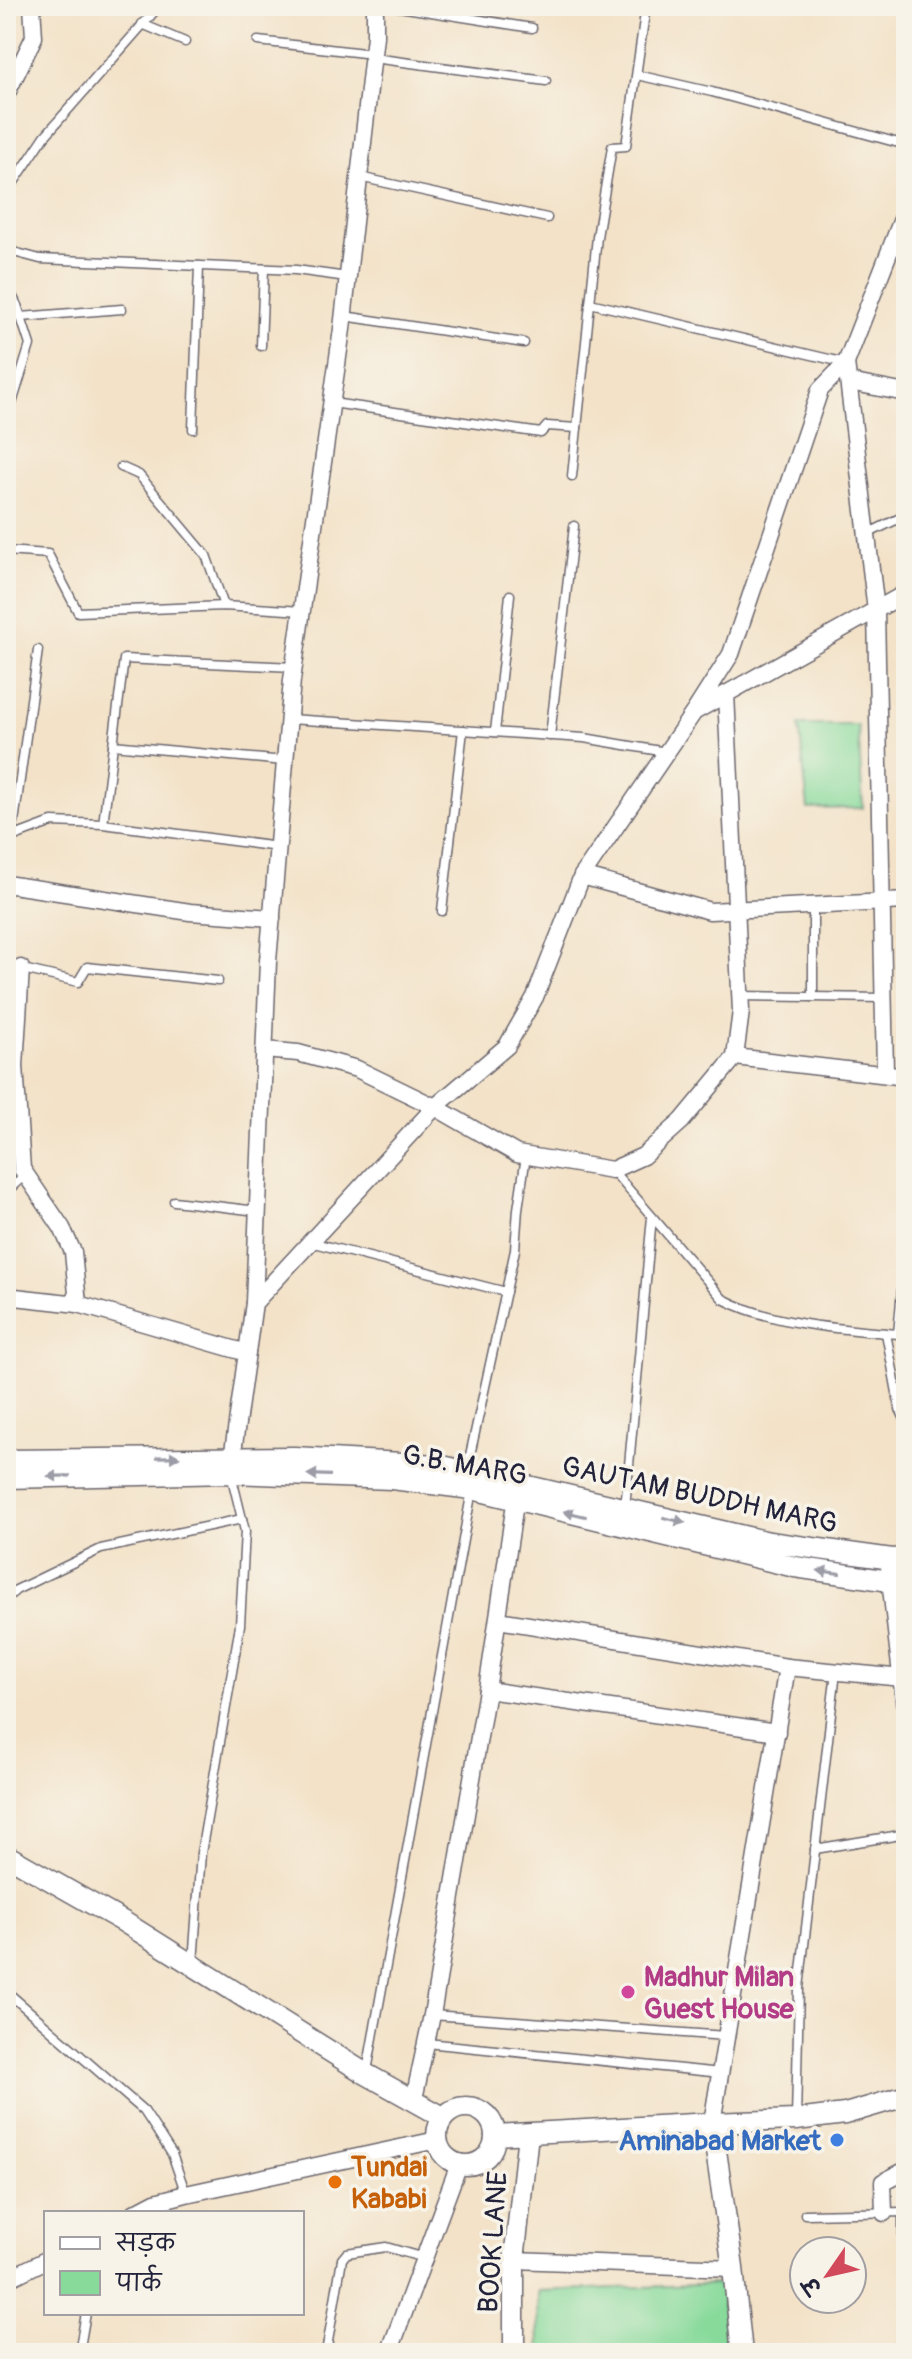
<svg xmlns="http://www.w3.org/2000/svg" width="912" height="2359" viewBox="0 0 912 2359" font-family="Pangolin,'Playpen Sans Deva',sans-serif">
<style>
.green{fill:#88da9b;stroke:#557e6b;stroke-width:2}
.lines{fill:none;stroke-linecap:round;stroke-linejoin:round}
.service-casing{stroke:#6b656c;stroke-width:11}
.minor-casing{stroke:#6b656c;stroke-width:19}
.tertiary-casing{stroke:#6b656c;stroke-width:23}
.service{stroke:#fff;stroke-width:8}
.minor{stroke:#fff;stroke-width:16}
.tertiary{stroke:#fff;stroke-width:20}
.oneway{fill:#9c9ca7}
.hotel-dot{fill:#d1479c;stroke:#f7f3e8;stroke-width:3}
.shop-dot{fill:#3f7fe0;stroke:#f7f3e8;stroke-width:3}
.food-dot{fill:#e8710a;stroke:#f7f3e8;stroke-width:3}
.labels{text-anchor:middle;stroke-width:7;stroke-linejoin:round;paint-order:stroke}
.street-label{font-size:28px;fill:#22223b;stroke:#f7f3e8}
.hotel-label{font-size:28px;font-weight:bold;fill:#b23c85;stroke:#f7f3e8;text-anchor:start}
.shop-label{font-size:28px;font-weight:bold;fill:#366cbe;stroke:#f7f3e8;text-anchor:end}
.food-label{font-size:28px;font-weight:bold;fill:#c56008;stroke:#f7f3e8;text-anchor:start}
</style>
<rect width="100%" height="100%" fill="#f7f3e8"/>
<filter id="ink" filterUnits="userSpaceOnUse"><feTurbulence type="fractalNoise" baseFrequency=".0125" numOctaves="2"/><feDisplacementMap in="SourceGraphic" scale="16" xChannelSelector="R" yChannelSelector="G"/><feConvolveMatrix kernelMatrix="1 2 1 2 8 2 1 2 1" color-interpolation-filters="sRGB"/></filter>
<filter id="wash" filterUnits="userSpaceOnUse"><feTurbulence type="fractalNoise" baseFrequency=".006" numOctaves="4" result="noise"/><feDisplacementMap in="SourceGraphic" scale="32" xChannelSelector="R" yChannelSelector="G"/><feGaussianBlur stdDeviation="1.8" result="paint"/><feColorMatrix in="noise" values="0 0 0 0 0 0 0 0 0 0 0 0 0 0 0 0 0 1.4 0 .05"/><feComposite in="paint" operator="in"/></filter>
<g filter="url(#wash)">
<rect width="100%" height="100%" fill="#f3e2c8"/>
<g class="green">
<path d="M 799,725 L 858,725 L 863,808 L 808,809 Z"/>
<path d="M 721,2284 L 726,2353 L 539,2353 L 538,2291 Z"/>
</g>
</g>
<g filter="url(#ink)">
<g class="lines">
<g class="service-casing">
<g id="service">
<path d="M 393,6 L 532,28"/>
<path d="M 142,24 L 185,42"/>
<path d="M 258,41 L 373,54"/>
<path d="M 373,58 L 546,81"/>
<path d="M 637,75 L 712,92 L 906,145"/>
<path d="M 359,177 L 547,218"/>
<path d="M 6,194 L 45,136 L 159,6"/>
<path d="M 6,250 L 40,259 L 296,270 L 347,277"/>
<path d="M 6,284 L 17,305 L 30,345 L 6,423"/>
<path d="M 590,303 L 846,363"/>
<path d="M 344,316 L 524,343"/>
<path d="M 21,317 L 122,309"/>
<path d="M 261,346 L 264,269"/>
<path d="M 332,403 L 541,433 L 547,426 L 577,428"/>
<path d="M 193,429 L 199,266"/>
<path d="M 121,467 L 139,475 L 206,555 L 224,606"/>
<path d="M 572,476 L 597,237 L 612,147 L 626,146 L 646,6"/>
<path d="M 867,534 L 906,515"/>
<path d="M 6,551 L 48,554 L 78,612 L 224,606 L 302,611"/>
<path d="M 289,719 L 584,738 L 666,752"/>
<path d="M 495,732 L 510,595"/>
<path d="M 550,736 L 574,526"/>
<path d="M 113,745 L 284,761"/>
<path d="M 103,824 L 124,659 L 294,667"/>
<path d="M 12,837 L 52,822 L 103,824 L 278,847"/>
<path d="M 6,862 L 12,837 L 38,650"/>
<path d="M 442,911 L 463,730"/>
<path d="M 6,965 L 78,982 L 87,967 L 218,981"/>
<path d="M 741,996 L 884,998"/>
<path d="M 813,997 L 813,906"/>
<path d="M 613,1171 L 723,1299 C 773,1325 842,1329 898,1334 L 906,1244"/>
<path d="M 6,1192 L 25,1175"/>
<path d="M 174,1201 L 257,1211"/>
<path d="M 310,1242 L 506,1292"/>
<path d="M 886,1333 L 900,1409 L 906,1421"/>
<path d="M 467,1469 L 515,1250 L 518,1209 L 526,1156"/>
<path d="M 625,1508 L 652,1217"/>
<path d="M 6,1599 L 16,1590 L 101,1549 L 242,1519"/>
<path d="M 815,1849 L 906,1834"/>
<path d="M 193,1963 L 201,1853 L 240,1625 L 245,1531 L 231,1474"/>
<path d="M 6,1991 L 144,2111 L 172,2154 L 186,2194"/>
<path d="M 432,2015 L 726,2036"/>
<path d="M 427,2043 L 721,2073"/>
<path d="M 367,2071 L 472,1490"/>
<path d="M 796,2120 L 799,1988 L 836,1671"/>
<path d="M 903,2212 L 903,2347"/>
<path d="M 805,2214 L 905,2212"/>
<path d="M 79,2353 L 86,2313"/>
<path d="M 326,2353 L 342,2259 L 347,2253 L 386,2247 L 424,2258"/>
</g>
</g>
<g class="minor-casing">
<g id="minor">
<path d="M 6,95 L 34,37 L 32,6"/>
<path d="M 846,363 L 876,610 L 885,1074"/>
<path d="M 849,382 L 906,393"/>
<path d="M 696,709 L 731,654 L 820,390 L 846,363 L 906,209"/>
<path d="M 582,876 L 710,911 L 906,901"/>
<path d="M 6,884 L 190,912 L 272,918"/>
<path d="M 21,968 L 15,1066 L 22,1169 L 62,1228 L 73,1252 L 78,1304"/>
<path d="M 264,1050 L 298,1053 L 357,1069 L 435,1107 L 517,1154 L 612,1170 L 643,1156 L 682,1121 L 735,1057 L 741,1011 L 726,694"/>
<path d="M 735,1057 L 906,1077"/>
<path d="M 6,1296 L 78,1304 L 247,1353"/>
<path d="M 254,1303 L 268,961 L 292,680 L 342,329 L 375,36 L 375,6"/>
<path d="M 231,1466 L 254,1303 L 435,1107 L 507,1046 L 535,997 L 582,876 L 694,712 L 906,593"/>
<path d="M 498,1620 L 787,1667 L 903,1678"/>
<path d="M 487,1690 L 777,1732"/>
<path d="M 414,2099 L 432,2015 L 487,1690 L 517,1490"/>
<path d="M 712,2123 L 787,1667"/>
<path d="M 134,2213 L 155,2202 L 186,2194 L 437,2140"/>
<path d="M 884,2213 L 883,2182 L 906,2170"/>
<path d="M 514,2260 L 733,2268"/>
<path d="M 6,2280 L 46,2260"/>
<path d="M 903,2346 L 906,2346"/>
<path d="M 389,2353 L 459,2164"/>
</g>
</g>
<g class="tertiary-casing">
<g id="tertiary">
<path d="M 6,1460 L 294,1457 L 438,1465 L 769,1542 L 892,1559 L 906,1558"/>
<path d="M 6,1478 L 231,1473 L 392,1479 L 472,1489 L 795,1567 L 890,1581 L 906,1580"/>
<path d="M 891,1570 L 906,1701"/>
<path d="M 6,1855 L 124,1922 L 366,2074 L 443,2117"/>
<circle cx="466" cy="2136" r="29"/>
<path d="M 712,2123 L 733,2268 L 742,2353"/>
<path d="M 495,2135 L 712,2123 L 796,2120 L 845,2114 L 906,2096"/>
<path d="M 514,2353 L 514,2260 L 528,2134"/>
</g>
</g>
<use href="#service" class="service"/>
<use href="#minor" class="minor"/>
<use href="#tertiary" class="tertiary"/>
</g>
<defs><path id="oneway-solid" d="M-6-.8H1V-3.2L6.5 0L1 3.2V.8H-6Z" transform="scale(2)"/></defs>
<g class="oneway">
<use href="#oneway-solid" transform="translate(168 1457) rotate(-1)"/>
<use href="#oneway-solid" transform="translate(319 1475) rotate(-178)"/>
<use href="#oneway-solid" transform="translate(59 1476) rotate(179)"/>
<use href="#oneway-solid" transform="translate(575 1514) rotate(-167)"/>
<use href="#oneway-solid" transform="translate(674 1520) rotate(13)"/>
<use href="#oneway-solid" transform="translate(829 1572) rotate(-172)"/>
</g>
</g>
<circle class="hotel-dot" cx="628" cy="1992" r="8"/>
<circle class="shop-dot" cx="837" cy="2140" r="8"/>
<circle class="food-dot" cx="335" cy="2182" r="8"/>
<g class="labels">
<g class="street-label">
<text transform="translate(465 1464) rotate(10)" y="10">G.B. MARG</text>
<text transform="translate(700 1494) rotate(12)" y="10">GAUTAM BUDDH MARG</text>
<text transform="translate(492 2242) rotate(-86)" y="10">BOOK LANE</text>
</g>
<g class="hotel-label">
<text x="644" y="1986">Madhur Milan<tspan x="644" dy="32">Guest House</tspan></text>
</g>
<g class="shop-label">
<text x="821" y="2150">Aminabad Market</text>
</g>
<g class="food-label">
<text x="351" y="2176">Tundai<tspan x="351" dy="32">Kababi</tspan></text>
</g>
</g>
<rect width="912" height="2359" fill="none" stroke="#f7f3e8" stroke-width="32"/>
<rect x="44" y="2211" width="260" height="104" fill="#f7f3e8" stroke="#a29fa3" stroke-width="2"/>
<rect x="60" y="2237" width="40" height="12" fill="#ffffff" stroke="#a29fa3" stroke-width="2"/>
<text x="116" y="2251" font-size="24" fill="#22223b">सड़क</text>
<rect x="60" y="2271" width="40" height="24" fill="#88da9b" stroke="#a29fa3" stroke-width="2"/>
<text x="116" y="2291" font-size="24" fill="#22223b">पार्क</text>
<g transform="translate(828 2275) rotate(236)"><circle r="38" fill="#f7f3e8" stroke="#a29fa3" stroke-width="2"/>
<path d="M0-6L14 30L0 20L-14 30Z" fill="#d1495b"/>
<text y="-12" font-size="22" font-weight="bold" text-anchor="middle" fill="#22223b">उ</text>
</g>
</svg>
